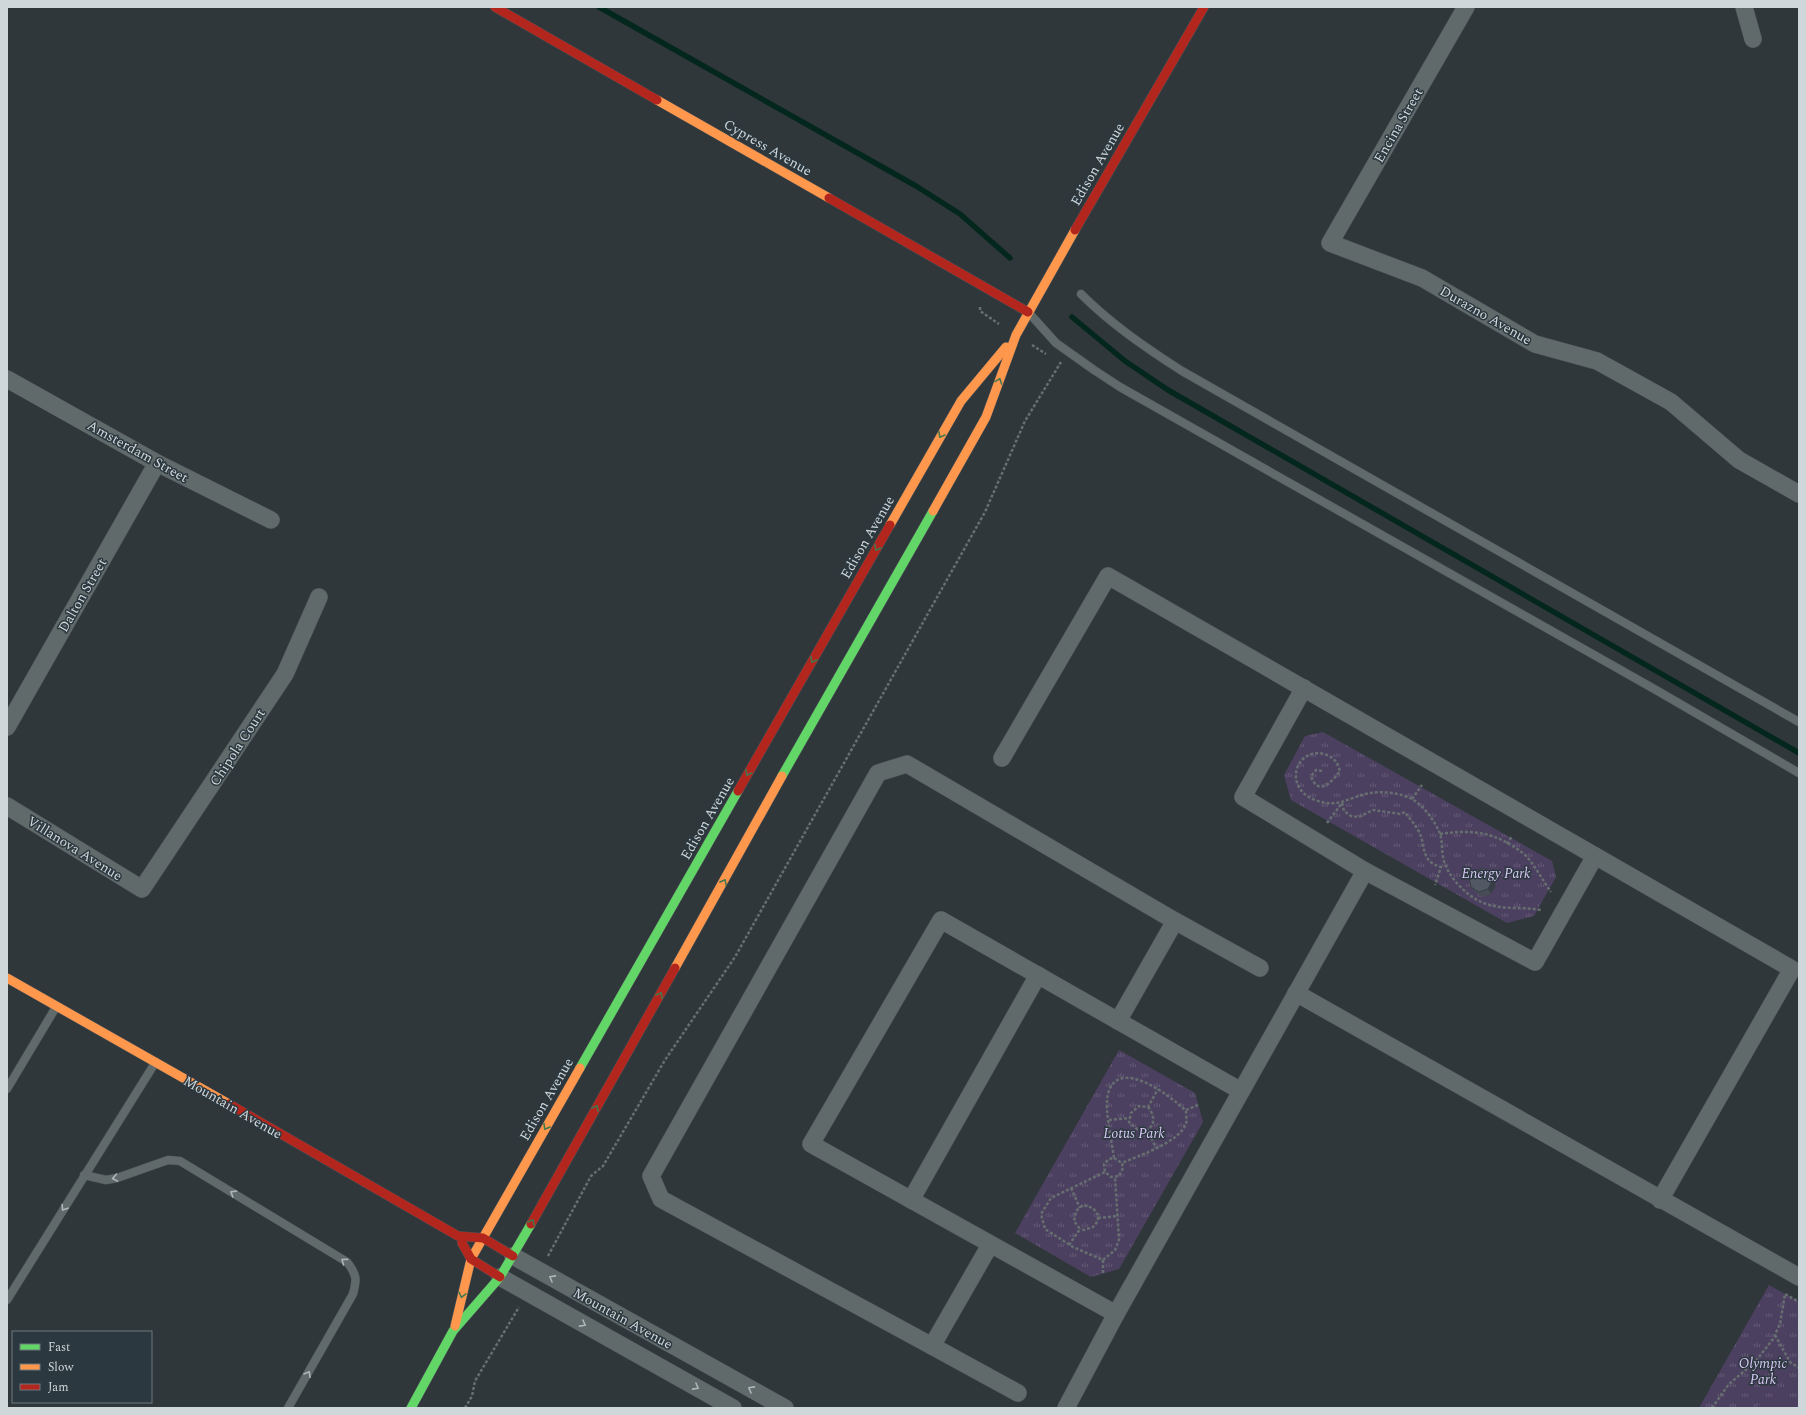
<svg xmlns="http://www.w3.org/2000/svg" width="1806" height="1415" viewBox="0 0 1806 1415" font-family="Spectral,serif">
<style>
.park{fill:url(#park-tufts)}
.garden{fill:#4c4060}
.lines{fill:none;stroke-linecap:round;stroke-linejoin:round}
.stream{stroke:#04271d;stroke-width:5.5}
.lane-casing{stroke:#4d5357;stroke-width:9}
.street-casing{stroke:#4d5357;stroke-width:18}
.fast-casing{stroke:#4d5357;stroke-width:10}
.slow-casing{stroke:#4d5357;stroke-width:10}
.jam-casing{stroke:#4d5357;stroke-width:10}
.path{stroke:#666e70;stroke-width:2.5;stroke-dasharray:3 2;stroke-linecap:butt}
.lane{stroke:#606a6b;stroke-width:8}
.street{stroke:#606a6b;stroke-width:17}
.fast{stroke:#63d668;stroke-width:9}
.slow{stroke:#ff974d;stroke-width:9}
.jam{stroke:#b3261e;stroke-width:9}
.wall{fill:#474c56}
.shaded-wall{fill:#393e46}
.building{fill:#525864;stroke:#393e46}
.oneway{stroke:#42774f}
.oneway2{stroke:#aeb6b9}
.labels{text-anchor:middle;stroke-width:3;stroke-linejoin:round;paint-order:stroke}
.street-label{font-size:14px;fill:#cfd7db;stroke:#2c383f}
.park-label{font-size:14px;font-style:italic;fill:#d8c7f5;stroke:#2c383f}
</style>
<defs>
<pattern id="park-tufts" width="24" height="20" patternUnits="userSpaceOnUse"><rect width="24" height="20" fill="#4c4060"/><path d="M3 7l-1-3M5 7V3M7 7l1-3M15 17l-1-3M17 17v-4M19 17l1-3" fill="none" stroke="#655b76"/></pattern>
</defs>
<rect width="100%" height="100%" fill="#30373b"/>
<g class="park">
<path d="M 1323,732 L 1552,861 L 1556,877 L 1534,916 L 1507,923 L 1291,800 L 1284,775 L 1305,736 Z"/>
<path d="M 1119,1050 L 1195,1093 L 1203,1122 L 1119,1269 L 1091,1277 L 1015,1233 Z"/>
<path d="M 1769,1285 L 1799,1302 L 1799,1408 L 1699,1408 Z"/>
</g>
<path class="garden" d="M 1780,1392 L 1790,1408 L 1755,1408 Z"/>
<g class="lines">
<g class="stream">
<path d="M 599,7 L 916,186 L 960,214 L 1010,258"/>
<path d="M 1072,317 L 1125,361 L 1168,390 L 1799,753"/>
</g>
<g class="lane-casing">
<g id="lane">
<path d="M 1081,294 C 1111,324 1146,348 1182,371 L 1799,722"/>
<path d="M 1029,313 L 1056,343 L 1094,370 L 1120,387 L 1656,690 L 1799,773"/>
<path d="M 7,1089 L 56,1007"/>
<path d="M 84,1175 L 106,1180 L 117,1178 L 168,1160 L 180,1161 L 347,1262 C 357,1275 357,1279 353,1294 L 288,1408"/>
<path d="M 7,1300 L 155,1063"/>
</g>
</g>
<g class="street-casing">
<g id="street">
<path d="M 1466,7 L 1330,243 L 1422,278 L 1535,344 L 1597,361 L 1671,402 L 1739,460 L 1799,494"/>
<path d="M 1744,7 L 1753,39"/>
<path d="M 7,379 L 157,463 L 271,520"/>
<path d="M 1304,688 L 1243,797 L 1365,871 L 1535,962 L 1595,856"/>
<path d="M 7,727 L 157,463"/>
<path d="M 1002,758 L 1108,576 L 1792,969 L 1660,1200"/>
<path d="M 7,806 L 142,889 L 285,674 L 319,597"/>
<path d="M 1175,921 L 1260,968"/>
<path d="M 1296,993 L 1799,1277"/>
<path d="M 911,1200 L 1038,975"/>
<path d="M 990,1245 L 932,1346 L 661,1199 L 651,1176 L 878,773 L 907,764 L 1175,921 L 1118,1021"/>
<path d="M 513,1256 L 785,1408"/>
<path d="M 500,1277 L 733,1408"/>
<path d="M 1116,1314 L 811,1144 L 941,920 L 1241,1091"/>
<path d="M 932,1346 L 1018,1393"/>
<path d="M 1066,1408 L 1116,1314 L 1365,871"/>
</g>
</g>
<g class="fast-casing">
<g id="fast">
<path d="M 782,776 L 933,511"/>
<path d="M 580,1068 L 738,791"/>
<path d="M 411,1408 L 453,1331 L 500,1277 L 531,1224"/>
</g>
</g>
<g class="slow-casing">
<g id="slow">
<path d="M 657,100 L 829,198"/>
<path d="M 933,511 L 986,417 L 1016,335 L 1075,230"/>
<path d="M 890,525 L 961,401 L 1006,347"/>
<path d="M 675,968 L 782,776"/>
<path d="M 7,978 L 229,1104"/>
<path d="M 455,1326 L 471,1259 L 580,1068"/>
</g>
</g>
<g class="jam-casing">
<g id="jam">
<path d="M 495,7 L 657,100"/>
<path d="M 829,198 L 1028,312"/>
<path d="M 1075,230 L 1204,7"/>
<path d="M 738,791 L 890,525"/>
<path d="M 229,1104 L 458,1236 L 483,1238 L 513,1256"/>
<path d="M 531,1224 L 675,968"/>
<path d="M 462,1243 L 471,1259 L 500,1277"/>
</g>
</g>
<g class="path">
<path d="M 980,307 L 980,311 L 999,324"/>
<path d="M 1032,345 L 1046,354"/>
<path d="M 1322,771 L 1316,770 L 1311,776 C 1318,797 1332,782 1340,771 C 1338,764 1335,758 1327,755 C 1297,744 1281,787 1315,800 C 1339,809 1348,797 1370,793 C 1383,791 1400,793 1412,799 C 1424,806 1435,821 1440,834 C 1443,842 1441,852 1444,861 C 1448,876 1465,894 1479,901 C 1499,911 1520,906 1541,910"/>
<path d="M 1412,799 L 1422,785"/>
<path d="M 1327,823 L 1342,803 L 1344,811 L 1351,816 L 1359,817 L 1373,810 L 1400,814 L 1405,812 C 1409,818 1414,823 1418,830 C 1427,845 1419,861 1441,867 L 1435,885"/>
<path d="M 1440,834 C 1473,829 1496,832 1524,854 C 1533,862 1543,881 1551,892"/>
<path d="M 1507,844 L 1512,836"/>
<path d="M 1148,1107 C 1153,1112 1157,1126 1147,1129 C 1144,1130 1140,1129 1137,1129 L 1129,1122 L 1131,1113 L 1139,1106 L 1148,1107 L 1158,1089"/>
<path d="M 1186,1110 L 1198,1105"/>
<path d="M 1109,1120 L 1130,1118"/>
<path d="M 1147,1129 L 1156,1148"/>
<path d="M 1114,1158 L 1122,1163"/>
<path d="M 1071,1188 L 1080,1208"/>
<path d="M 1098,1218 L 1117,1216"/>
<path d="M 1069,1245 L 1080,1229 L 1074,1221 L 1076,1211 L 1083,1205 L 1093,1208 L 1098,1215 L 1098,1221 L 1093,1227 L 1084,1230 L 1080,1229"/>
<path d="M 548,1256 L 591,1176 L 603,1166 L 665,1060 L 735,957 L 985,512 L 1025,421 L 1061,362"/>
<path d="M 1103,1260 L 1115,1250 L 1119,1240 L 1115,1177"/>
<path d="M 1103,1273 L 1103,1260 L 1073,1247 L 1045,1229 L 1041,1214 L 1051,1198 L 1105,1172 L 1111,1177 L 1119,1176 L 1123,1168 L 1122,1163 C 1140,1155 1178,1143 1186,1124 C 1187,1120 1186,1115 1186,1111 C 1172,1097 1118,1055 1108,1094 C 1104,1109 1112,1142 1114,1158 L 1109,1159 L 1104,1164 L 1105,1172"/>
<path d="M 1775,1335 L 1790,1362 L 1799,1368"/>
<path d="M 465,1408 L 472,1396 L 475,1381 L 519,1307"/>
<path d="M 1712,1408 L 1729,1384 L 1755,1362 L 1773,1339 L 1780,1324 L 1785,1294 L 1799,1302"/>
</g>
<use href="#lane" class="lane"/>
<use href="#street" class="street"/>
<use href="#fast" class="fast"/>
<use href="#slow" class="slow"/>
<use href="#jam" class="jam"/>
</g>
<path class="wall" d="M 1493,878 L 1496,886 L 1491,894 L 1483,897 L 1475,892 L 1471,887 Z"/>
<path class="shaded-wall" d="M 1490,873 L 1493,878 L 1496,886 L 1491,894 L 1488,889 Z"/>
<path class="building" d="M 1483,868 L 1490,873 L 1492,881 L 1488,889 L 1479,892 L 1471,887 L 1469,878 L 1474,871 Z"/>
<defs><path id="oneway-chevron" d="M-2-3.5L2.5 0L-2 3.5" fill="none" stroke-width="1.6" stroke-linecap="round" stroke-linejoin="round"/></defs>
<g class="oneway">
<use href="#oneway-chevron" transform="translate(999 381) rotate(-70)"/>
<use href="#oneway-chevron" transform="translate(941 435) rotate(120)"/>
<use href="#oneway-chevron" transform="translate(877 548) rotate(120)"/>
<use href="#oneway-chevron" transform="translate(813 660) rotate(120)"/>
<use href="#oneway-chevron" transform="translate(748 773) rotate(120)"/>
<use href="#oneway-chevron" transform="translate(724 882) rotate(-61)"/>
<use href="#oneway-chevron" transform="translate(660 995) rotate(-61)"/>
<use href="#oneway-chevron" transform="translate(596 1108) rotate(-61)"/>
<use href="#oneway-chevron" transform="translate(546 1127) rotate(120)"/>
<use href="#oneway-chevron" transform="translate(532 1222) rotate(-61)"/>
<use href="#oneway-chevron" transform="translate(462 1295) rotate(104)"/>
</g>
<g class="oneway2">
<use href="#oneway-chevron" transform="translate(115 1178) rotate(170)"/>
<use href="#oneway-chevron" transform="translate(233 1193) rotate(-148)"/>
<use href="#oneway-chevron" transform="translate(64 1208) rotate(122)"/>
<use href="#oneway-chevron" transform="translate(344 1261) rotate(-144)"/>
<use href="#oneway-chevron" transform="translate(552 1278) rotate(-151)"/>
<use href="#oneway-chevron" transform="translate(583 1324) rotate(29)"/>
<use href="#oneway-chevron" transform="translate(308 1374) rotate(-60)"/>
<use href="#oneway-chevron" transform="translate(696 1387) rotate(29)"/>
<use href="#oneway-chevron" transform="translate(751 1389) rotate(-151)"/>
</g>
<g class="labels">
<g class="street-label">
<text transform="translate(1398 125) rotate(-60)" y="5">Encina Street</text>
<text transform="translate(768 147) rotate(30)" y="5">Cypress Avenue</text>
<text transform="translate(1097 164) rotate(-60)" y="5">Edison Avenue</text>
<text transform="translate(1486 315) rotate(30)" y="5">Durazno Avenue</text>
<text transform="translate(138 451) rotate(29)" y="5">Amsterdam Street</text>
<text transform="translate(867 537) rotate(-60)" y="5">Edison Avenue</text>
<text transform="translate(82 595) rotate(-60)" y="5">Dalton Street</text>
<text transform="translate(237 747) rotate(-57)" y="5">Chipola Court</text>
<text transform="translate(707 818) rotate(-60)" y="5">Edison Avenue</text>
<text transform="translate(75 848) rotate(32)" y="5">Villanova Avenue</text>
<text transform="translate(546 1099) rotate(-60)" y="5">Edison Avenue</text>
<text transform="translate(233 1107) rotate(30)" y="5">Mountain Avenue</text>
<text transform="translate(623 1318) rotate(29)" y="5">Mountain Avenue</text>
</g>
<g class="park-label">
<text x="1496" y="878">Energy Park</text>
<text x="1134" y="1138">Lotus Park</text>
<text x="1763" y="1368">Olympic<tspan x="1763" dy="16">Park</tspan></text>
</g>
</g>
<rect width="1806" height="1415" fill="none" stroke="#cfd7db" stroke-width="16"/>
<rect x="12" y="1331" width="140" height="72" fill="#2c383f" stroke="#6d787d"/>
<rect x="20" y="1344" width="20" height="6" fill="#63d668" stroke="#6d787d"/>
<text x="48" y="1351" font-size="12" fill="#cfd7db">Fast</text>
<rect x="20" y="1364" width="20" height="6" fill="#ff974d" stroke="#6d787d"/>
<text x="48" y="1371" font-size="12" fill="#cfd7db">Slow</text>
<rect x="20" y="1384" width="20" height="6" fill="#b3261e" stroke="#6d787d"/>
<text x="48" y="1391" font-size="12" fill="#cfd7db">Jam</text>
</svg>
